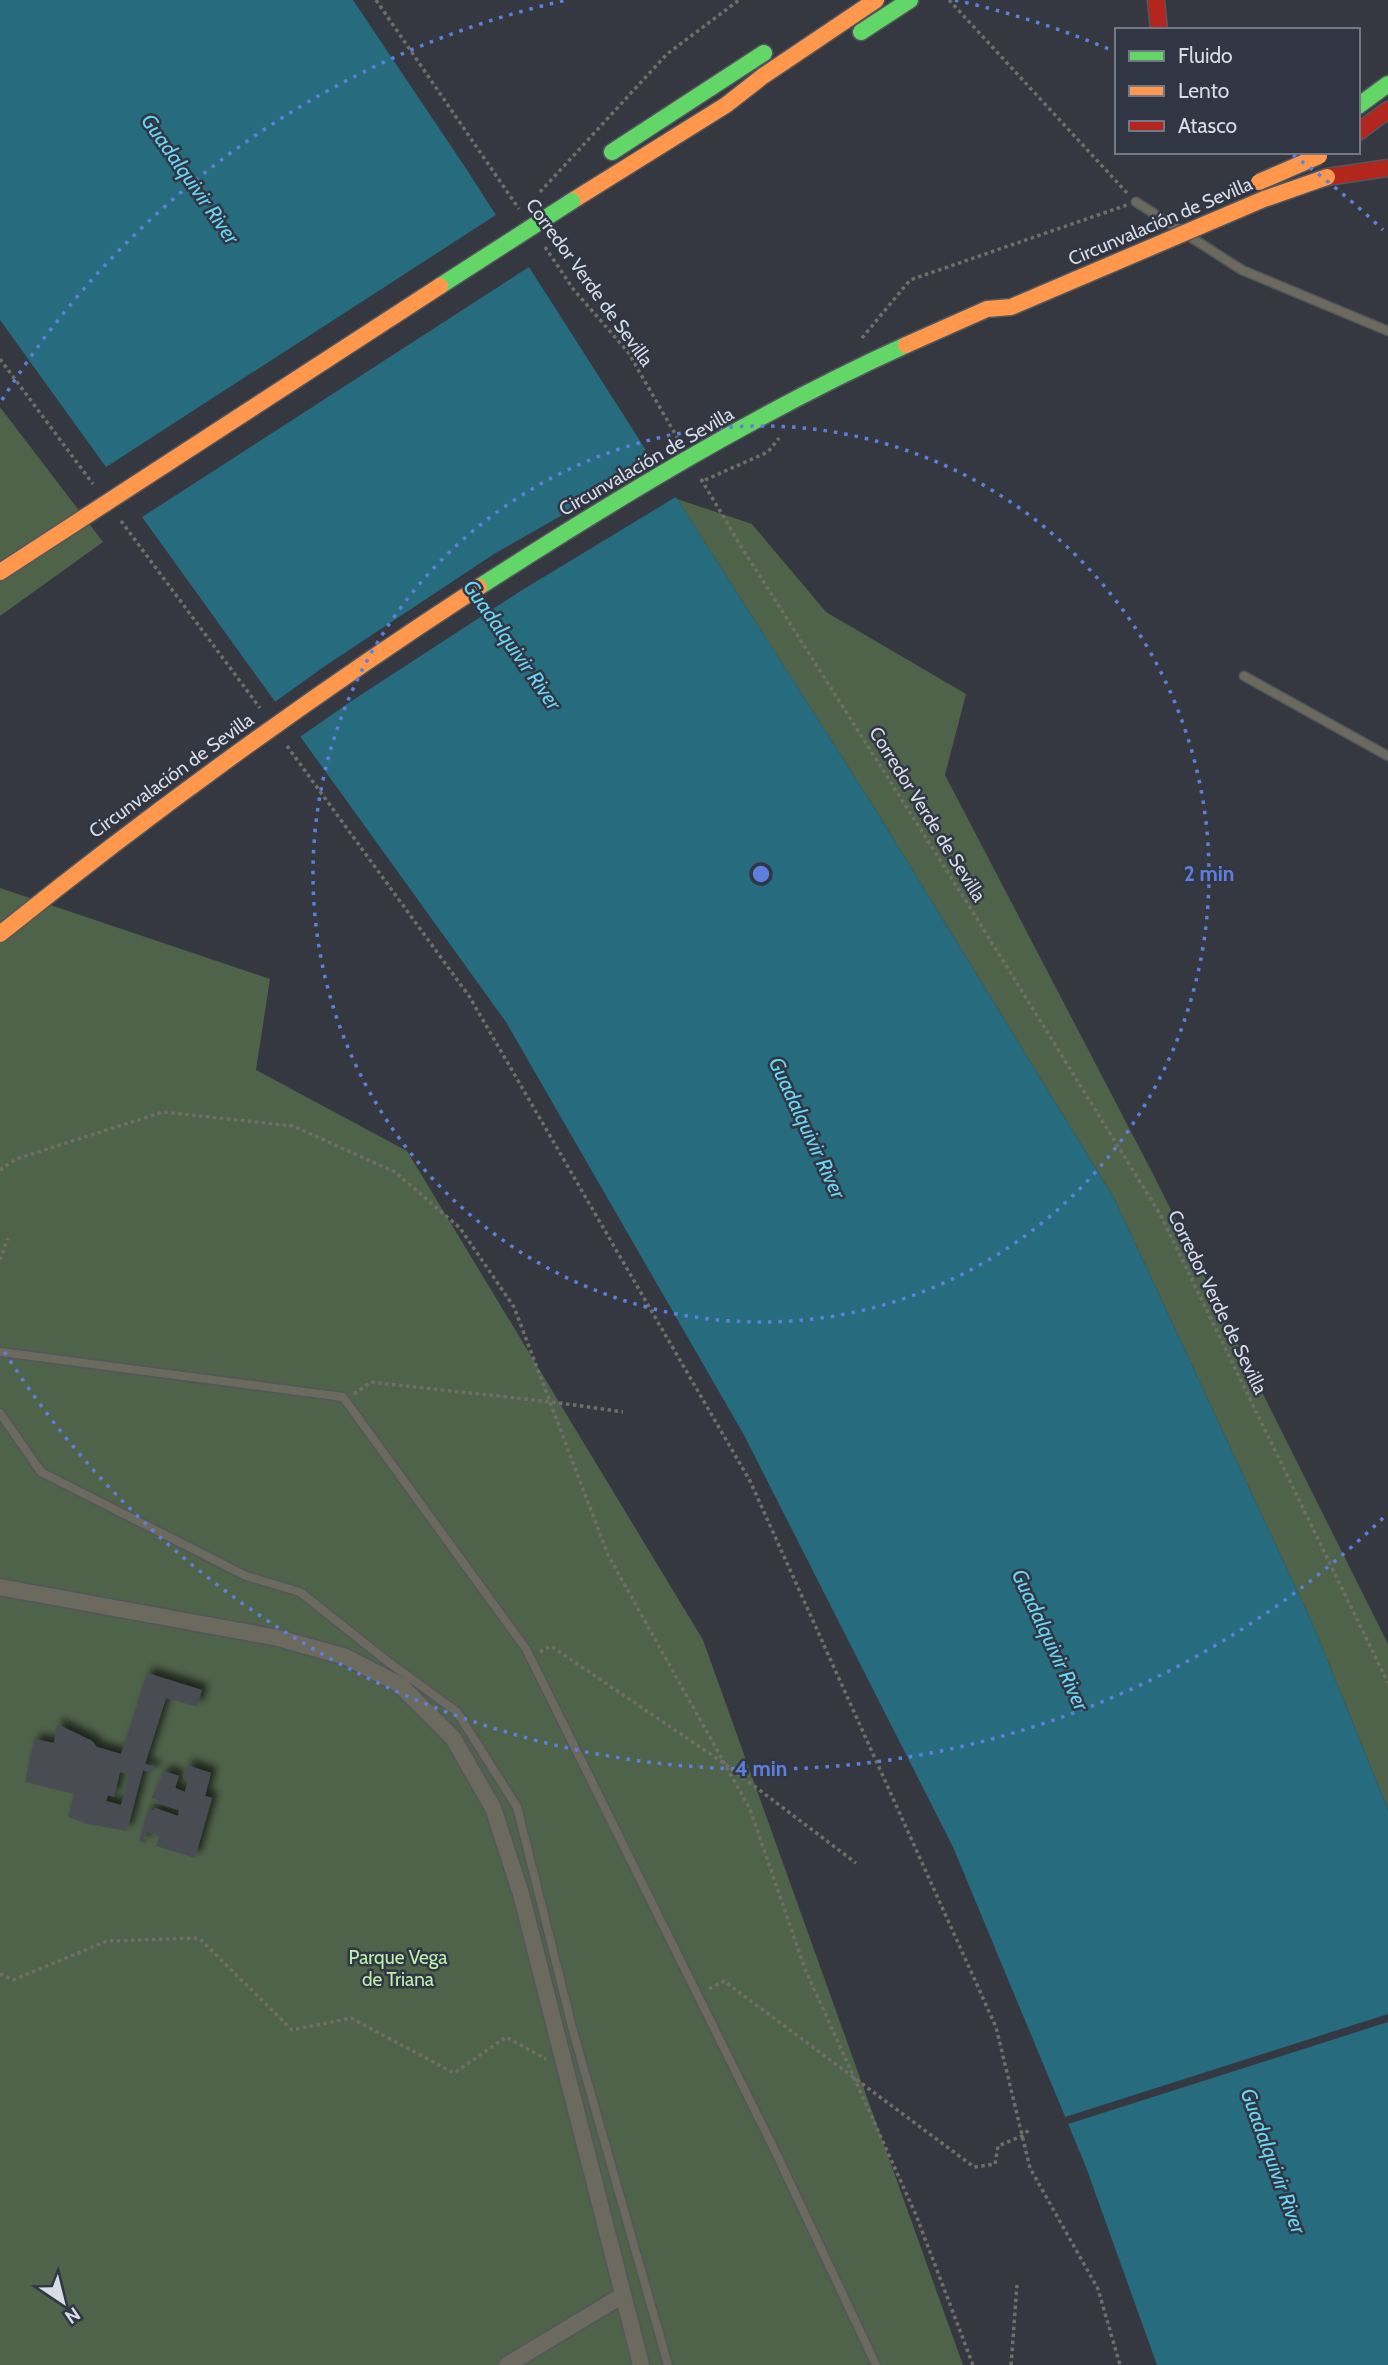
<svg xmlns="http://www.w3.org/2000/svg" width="1388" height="2365" viewBox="0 0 1388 2365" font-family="Cabin,sans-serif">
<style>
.green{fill:#4f624a}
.water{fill:#266b7e}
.pier{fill:#353840}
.building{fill:#4a4d53;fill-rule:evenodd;filter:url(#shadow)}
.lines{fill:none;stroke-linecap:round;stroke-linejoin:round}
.lane-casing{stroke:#53565d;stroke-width:11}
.street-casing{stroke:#53565d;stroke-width:19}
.fast-casing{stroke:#53565d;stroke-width:19}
.slow-casing{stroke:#53565d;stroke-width:19}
.jam-casing{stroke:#53565d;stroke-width:19}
.path{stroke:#706e69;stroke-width:3.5;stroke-dasharray:3.5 3.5;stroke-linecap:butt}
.lane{stroke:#6c695f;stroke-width:8}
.street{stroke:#6c695f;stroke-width:16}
.fast{stroke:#63d668;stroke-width:16}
.slow{stroke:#ff974d;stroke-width:16}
.jam{stroke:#b3261e;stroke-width:16}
.fast-bridge-casing{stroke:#53565d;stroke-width:19;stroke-linecap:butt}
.slow-bridge-casing{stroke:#53565d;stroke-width:19;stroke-linecap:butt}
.fast-bridge{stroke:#63d668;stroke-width:16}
.slow-bridge{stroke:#ff974d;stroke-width:16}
.ring{fill:none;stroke:#5e80dd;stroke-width:3.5;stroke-dasharray:3.5 7}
.labels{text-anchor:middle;stroke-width:5;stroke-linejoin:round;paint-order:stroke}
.street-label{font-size:19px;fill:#d8dce5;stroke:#313644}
.park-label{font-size:19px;fill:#bdf1ab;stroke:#313644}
.water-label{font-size:21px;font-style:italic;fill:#6ad6f5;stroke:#313644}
.centre{fill:#5e80dd;stroke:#313644;stroke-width:3.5}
.ring-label{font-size:21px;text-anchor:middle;font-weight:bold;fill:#5e80dd;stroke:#313644;stroke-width:5;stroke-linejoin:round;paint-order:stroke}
</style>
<defs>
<filter id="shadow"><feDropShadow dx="6" dy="-6" stdDeviation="3.5" flood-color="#0009"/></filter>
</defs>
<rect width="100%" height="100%" fill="#353840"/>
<g class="green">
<path d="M 0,407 L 103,542 L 0,616 Z"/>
<path d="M 677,499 L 752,524 L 826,612 L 966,694 L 945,775 L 1153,1174 L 1388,1644 L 1388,1810 L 1314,1627 L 1114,1198 L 872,804 Z"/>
<path d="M 0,888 L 270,979 L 256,1070 L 407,1151 L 703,1640 L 963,2365 L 0,2365 Z"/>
</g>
<path class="water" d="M 0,0 L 353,0 L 467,170 L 872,804 L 1114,1198 L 1314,1627 L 1388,1810 L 1388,2365 L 1157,2365 L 1086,2167 L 953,1847 L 744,1435 L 506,1022 L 0,320 Z"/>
<g class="pier">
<path d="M 499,213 L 532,265 L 139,519 L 103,469 Z"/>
<path d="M 657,461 L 679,495 L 519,592 L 350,702 L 297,739 L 272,704 L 325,666 L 494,554 Z"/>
<path d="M 1388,2014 L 1388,2022 L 1065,2125 L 1062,2118 Z"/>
</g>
<g class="building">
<path d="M 147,1673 L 202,1690 L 197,1707 L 166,1698 L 145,1764 L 154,1766 L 152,1773 L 143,1770 L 127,1831 L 87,1824 L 68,1817 L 74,1794 L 25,1782 L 34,1739 L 54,1743 L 57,1724 L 92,1741 L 97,1747 L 121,1754 ZM 120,1772 L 129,1774 L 121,1805 L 106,1801 L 108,1795 L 114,1797 Z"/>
<path d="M 187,1765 L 211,1773 L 205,1796 L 212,1798 L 195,1858 L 156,1846 L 159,1837 L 155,1835 L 156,1834 L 146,1831 L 144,1839 L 147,1840 L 145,1843 L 139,1841 L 148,1809 L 154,1811 L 155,1808 L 178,1816 L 179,1810 L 156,1803 L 157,1800 L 151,1798 L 164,1771 L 179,1776 L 175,1788 L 185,1792 L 188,1779 L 183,1777 Z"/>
</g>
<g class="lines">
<g class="lane-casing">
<g id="lane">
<path d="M 1136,202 L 1178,229"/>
<path d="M 1192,238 L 1242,270 L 1388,331"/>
<path d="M 1244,676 L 1388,756"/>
<path d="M 0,1352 L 343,1397 L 526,1649 L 777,2155 L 876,2365"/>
<path d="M 0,1413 L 41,1472 L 246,1576 L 300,1592 L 387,1661 L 457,1712 L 517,1807 L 573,2031 L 668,2365"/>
</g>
</g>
<g class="street-casing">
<g id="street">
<path d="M 0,1587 L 278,1638 L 346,1657 L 400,1685 L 453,1738 L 493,1808 L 521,1894 L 641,2365"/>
<path d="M 507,2365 L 623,2295"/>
</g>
</g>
<g class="fast-casing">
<g id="fast">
<path d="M 861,32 L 910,0"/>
<path d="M 1358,106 L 1388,84"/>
<path d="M 612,152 L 764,53"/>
</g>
</g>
<g class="slow-casing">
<path id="slow" d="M 572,201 L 726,105 L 763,76 L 876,0"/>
</g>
<g class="jam-casing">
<g id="jam">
<path d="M 1156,0 L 1159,30"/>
<path d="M 1358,132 L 1388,110"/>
<path d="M 1327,177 L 1388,168"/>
</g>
</g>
<g class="path">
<path d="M 376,0 L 519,209"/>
<path d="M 949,0 L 1128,194"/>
<path d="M 540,192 L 667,54 L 739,0"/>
<path d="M 545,247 L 574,290 L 628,352 L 678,439"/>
<path d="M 862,338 L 910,280 L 1127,205"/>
<path d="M 0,359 L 93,484"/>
<path d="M 701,479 L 739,543 L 966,901 L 1160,1214 L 1388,1683"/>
<path d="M 705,480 L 768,452 L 779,438"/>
<path d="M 121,521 L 260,708"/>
<path d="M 287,746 L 469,996 L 750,1481 L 996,2027 L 1030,2168 L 1098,2289 L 1120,2365"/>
<path d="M 0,1170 L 16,1159 L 163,1112 L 293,1126 L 395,1172 L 460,1228 L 514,1307 L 608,1555 L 750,1809 L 805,1969 L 916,2215 L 973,2365"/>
<path d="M 0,1260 L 8,1238"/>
<path d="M 354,1394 L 371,1382 C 455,1392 540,1399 623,1412"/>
<path d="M 540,1652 L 551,1646 L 725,1764 L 856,1863"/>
<path d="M 0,1974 L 13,1980 L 107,1941 L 199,1938 L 292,2030 L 351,2018 L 454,2073 L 506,2037 L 546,2059"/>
<path d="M 709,1989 L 724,1981 L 974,2167 L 995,2164 L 998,2146 L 1022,2136 L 1030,2129"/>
<path d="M 1011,2365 L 1017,2285"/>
</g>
<use href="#lane" class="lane"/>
<use href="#street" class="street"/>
<use href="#fast" class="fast"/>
<use href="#slow" class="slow"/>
<use href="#jam" class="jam"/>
<g class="fast-bridge-casing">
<g id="fast-bridge">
<path d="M 440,286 L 572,201"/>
<path d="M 479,587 C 616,499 758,412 906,345"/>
</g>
</g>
<g class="slow-bridge-casing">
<g id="slow-bridge">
<path d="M 1259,182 L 1319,156"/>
<path d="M 906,345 L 987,309 L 1011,307 L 1264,199 L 1327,177"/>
<path d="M 0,572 L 440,286"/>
<path d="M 0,934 C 154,810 313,695 479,587"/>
</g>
</g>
<use href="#fast-bridge" class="fast-bridge"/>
<use href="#slow-bridge" class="slow-bridge"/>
</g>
<g class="ring">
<circle cx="761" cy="874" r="448"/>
<path d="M1383 1518A895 895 0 0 1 2 1348M2 400A895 895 0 0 1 567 0M955 0A895 895 0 0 1 1111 50M1293 155A895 895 0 0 1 1383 230"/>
</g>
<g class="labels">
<g class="street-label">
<text transform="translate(1160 221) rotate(-23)" y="7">Circunvalación de Sevilla</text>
<text transform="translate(590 282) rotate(54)" y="7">Corredor Verde de Sevilla</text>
<text transform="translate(646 461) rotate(-30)" y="7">Circunvalación de Sevilla</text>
<text transform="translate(171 775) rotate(-36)" y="7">Circunvalación de Sevilla</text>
<text transform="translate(928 814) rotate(58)" y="7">Corredor Verde de Sevilla</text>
<text transform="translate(1218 1302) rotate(64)" y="7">Corredor Verde de Sevilla</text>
</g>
<g class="park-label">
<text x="398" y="1964">Parque Vega<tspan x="398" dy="22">de Triana</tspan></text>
</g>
<g class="water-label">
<text transform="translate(190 179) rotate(55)" y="7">Guadalquivir River</text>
<text transform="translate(512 645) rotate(55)" y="7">Guadalquivir River</text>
<text transform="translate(807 1128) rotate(65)" y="7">Guadalquivir River</text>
<text transform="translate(1050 1640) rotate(65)" y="7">Guadalquivir River</text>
<text transform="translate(1273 2161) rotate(70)" y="7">Guadalquivir River</text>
</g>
</g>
<circle cx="761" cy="874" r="10" class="centre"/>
<g class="ring-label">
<text x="1209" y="881">2 min</text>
<text x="761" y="1776">4 min</text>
</g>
<rect x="1115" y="28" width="245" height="126" fill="#313644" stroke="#747884" stroke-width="2"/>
<rect x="1129" y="51" width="35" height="10" fill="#63d668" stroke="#747884" stroke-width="2"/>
<text x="1178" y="63" font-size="21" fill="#d8dce5">Fluido</text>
<rect x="1129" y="86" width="35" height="10" fill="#ff974d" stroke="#747884" stroke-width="2"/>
<text x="1178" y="98" font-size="21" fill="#d8dce5">Lento</text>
<rect x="1129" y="121" width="35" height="10" fill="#b3261e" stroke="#747884" stroke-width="2"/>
<text x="1178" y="133" font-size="21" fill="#d8dce5">Atasco</text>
<g transform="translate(63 2302) rotate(145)" stroke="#313644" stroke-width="5" paint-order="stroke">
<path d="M0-5L12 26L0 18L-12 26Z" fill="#d8dce5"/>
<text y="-10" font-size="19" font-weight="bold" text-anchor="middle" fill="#d8dce5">N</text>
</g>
</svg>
